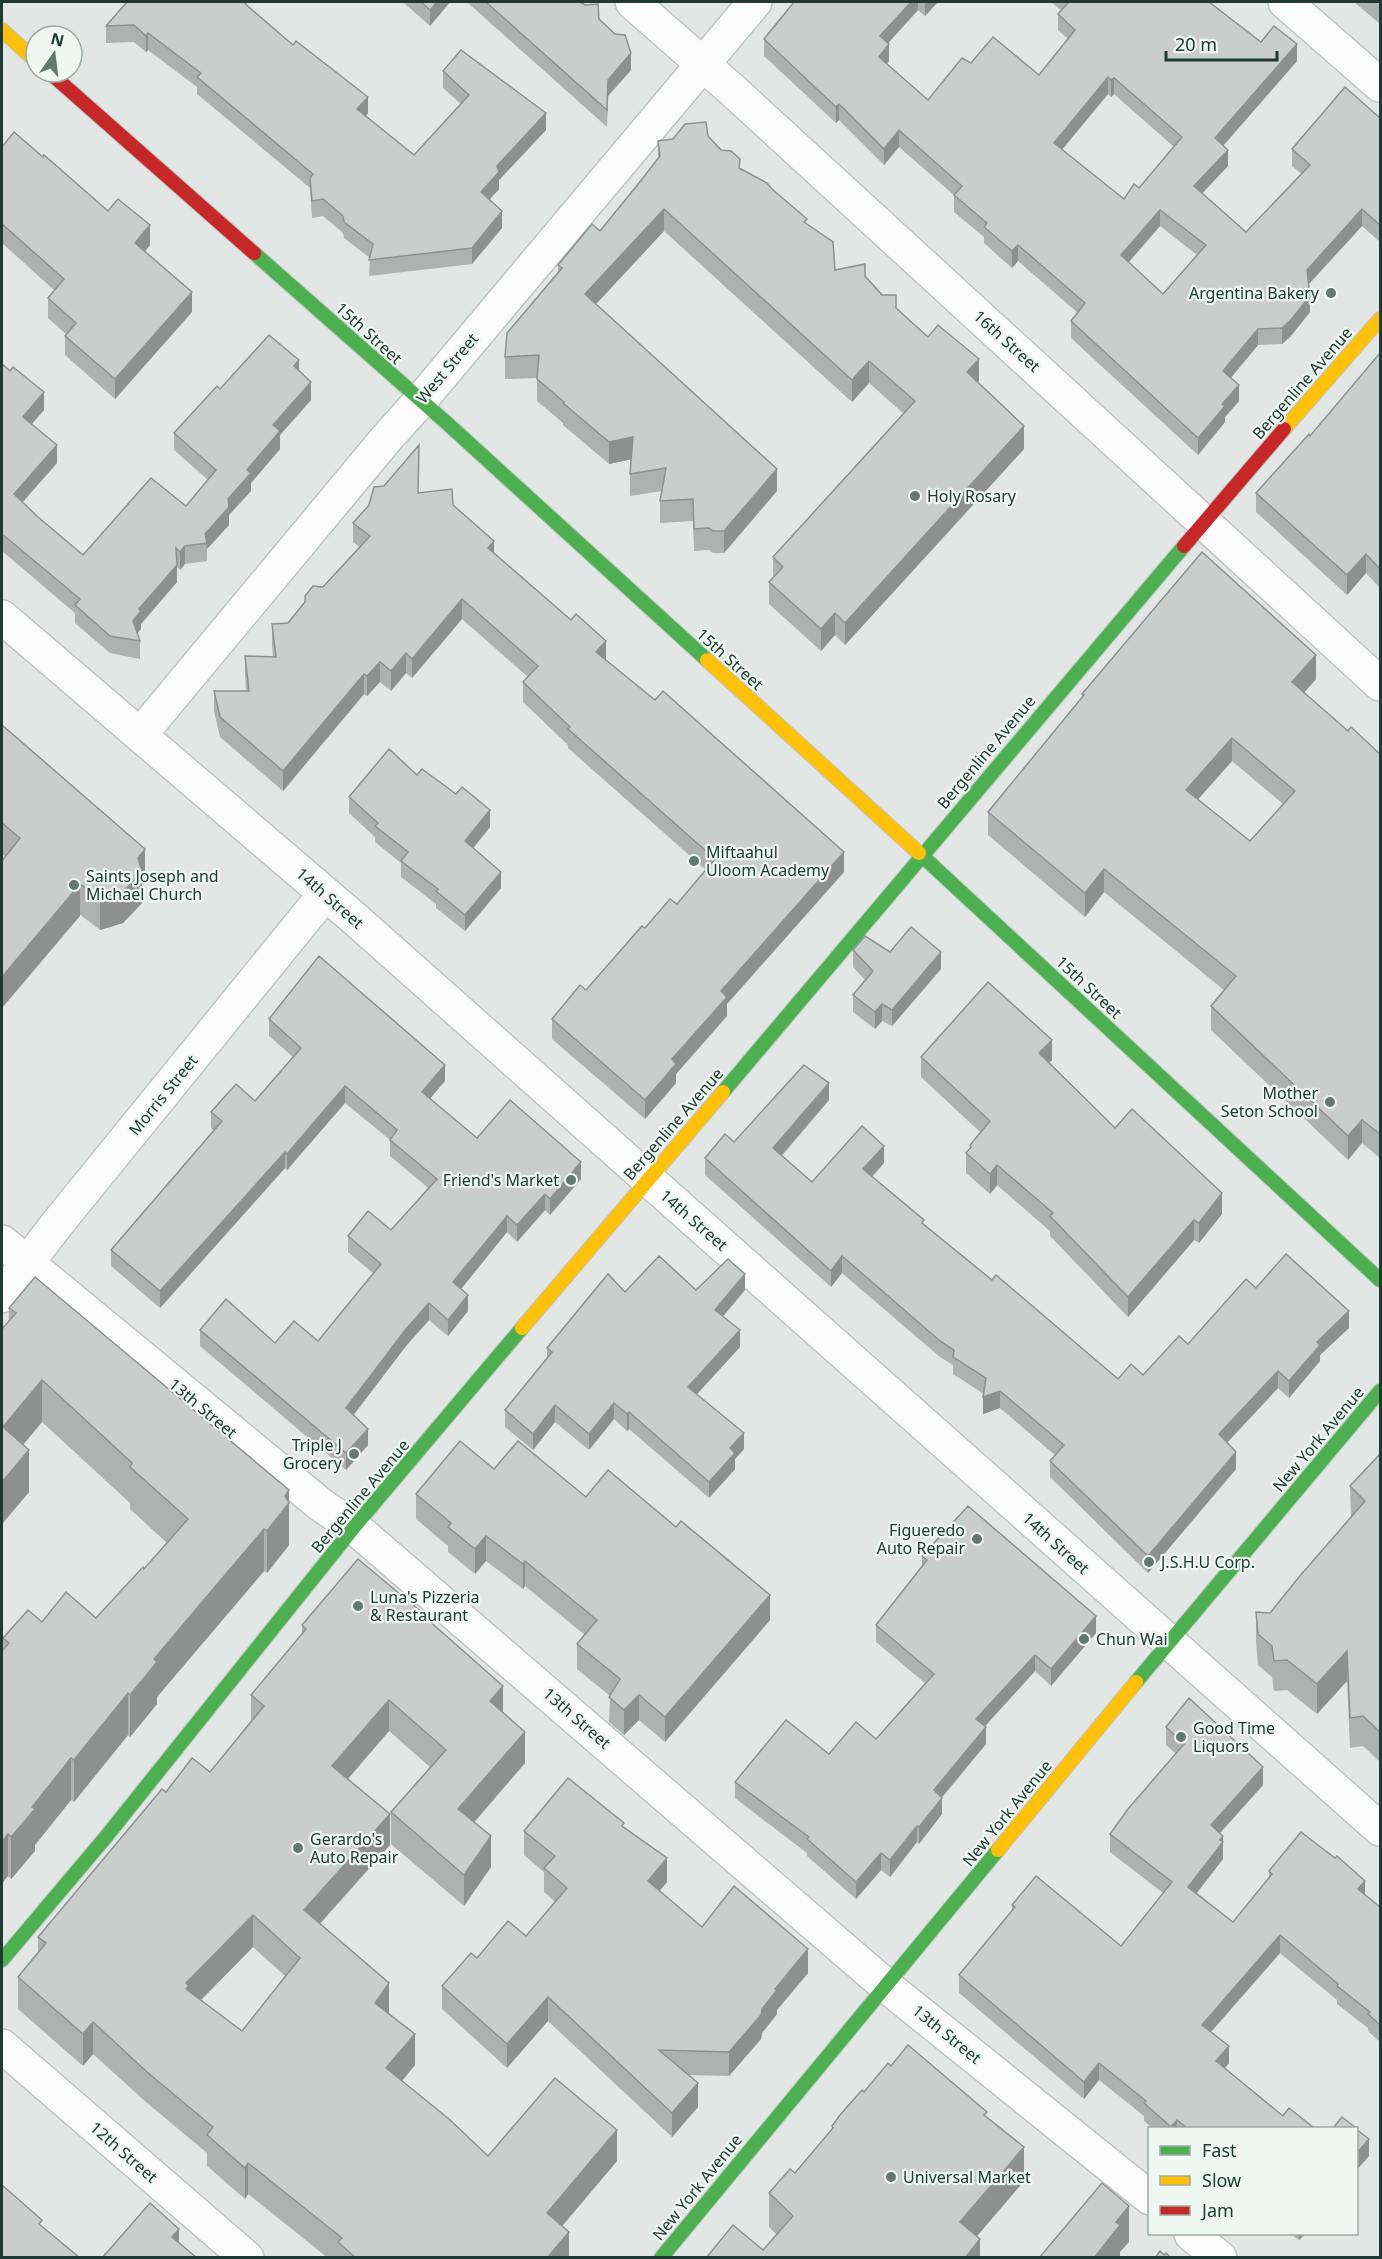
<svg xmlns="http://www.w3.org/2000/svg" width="1382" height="2259" viewBox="0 0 1382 2259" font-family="'Noto Sans',sans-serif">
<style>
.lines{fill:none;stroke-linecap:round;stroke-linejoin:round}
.street-casing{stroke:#bfc4c2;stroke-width:36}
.fast-casing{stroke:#bec5c2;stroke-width:16}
.slow-casing{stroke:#bec5c2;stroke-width:16}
.jam-casing{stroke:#bec5c2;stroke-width:16}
.street{stroke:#fbfbfb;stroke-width:33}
.fast{stroke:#4caf50;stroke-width:14}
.slow{stroke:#ffc107;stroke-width:14}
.jam{stroke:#c62828;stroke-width:14}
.wall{fill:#adb1af;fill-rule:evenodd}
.shaded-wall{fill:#8d908f}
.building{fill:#c9cecc;stroke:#8d908f;stroke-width:1.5;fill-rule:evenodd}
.poi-dot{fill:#647771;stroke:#eff7f3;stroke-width:2}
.labels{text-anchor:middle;stroke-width:4.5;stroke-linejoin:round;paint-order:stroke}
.poi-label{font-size:16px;fill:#203a33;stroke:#eff7f3;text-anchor:start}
.street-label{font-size:16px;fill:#203a33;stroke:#eff7f3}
</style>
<rect width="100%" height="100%" fill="#e2e7e5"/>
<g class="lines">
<g class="street-casing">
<g id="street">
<path d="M 632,2 L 730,88 L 1380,684"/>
<path d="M 1285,2 L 1380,85"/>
<path d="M 2,617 L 355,919 L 1380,1829"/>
<path d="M 140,735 L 386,439 L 420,401 L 755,2"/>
<path d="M 2,1242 L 321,1505 L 354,1527 L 885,1985 L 1150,2198"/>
<path d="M 2,1296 L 57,1224 L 325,894"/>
<path d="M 2,2046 L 247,2258"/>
<path d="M 1191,2234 L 1220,2258"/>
</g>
</g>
<g class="fast-casing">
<g id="fast">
<path d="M 254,253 L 449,425 L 707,660"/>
<path d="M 919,853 L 1380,1280"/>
<path d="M 723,1092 L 1184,546"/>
<path d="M 1136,1682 L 1380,1391"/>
<path d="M 2,1960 L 105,1838 L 354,1527 L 522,1328"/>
<path d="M 661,2258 L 998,1850"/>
</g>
</g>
<g class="slow-casing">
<g id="slow">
<path d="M 2,30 L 36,61"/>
<path d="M 1284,429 L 1380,319"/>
<path d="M 707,660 L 919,853"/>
<path d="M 522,1328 L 723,1092"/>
<path d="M 998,1850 L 1136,1682"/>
</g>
</g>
<g class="jam-casing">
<g id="jam">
<path d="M 49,72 L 254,253"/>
<path d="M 1184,546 L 1284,429"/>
</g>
</g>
<use href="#street" class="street"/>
<use href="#fast" class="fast"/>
<use href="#slow" class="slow"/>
<use href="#jam" class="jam"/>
</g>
<g class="wall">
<path d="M 247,2 L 247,5 L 368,113 L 366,116 L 414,155 L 461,104 L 443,88 L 443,71 L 546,130 L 499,180 L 499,189 L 489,200 L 502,228 L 472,264 L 369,276 L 370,258 L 344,238 L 343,233 L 323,216 L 312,218 L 310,188 L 197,94 L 197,87 L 148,50 L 146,52 L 134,42 L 106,43 L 106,26 Z"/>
<path d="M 403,2 L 450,2 L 430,26 Z"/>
<path d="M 467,2 L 580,2 L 599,19 L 631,70 L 608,96 L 607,127 Z"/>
<path d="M 794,2 L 938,2 L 925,16 L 918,10 L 888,43 L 889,61 L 887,64 L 928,100 L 971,63 L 1039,75 L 1068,39 L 1058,30 L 1058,14 L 1061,10 L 1051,2 L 1209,2 L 1261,42 L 1297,61 L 1223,146 L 1228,166 L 1202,193 L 1246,232 L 1302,174 L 1292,166 L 1292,149 L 1380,118 L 1380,242 L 1362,226 L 1308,285 L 1310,312 L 1290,337 L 1282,344 L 1258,345 L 1231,378 L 1239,401 L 1225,417 L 1225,422 L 1198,455 L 1071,338 L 1071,321 L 1078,313 L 1018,261 L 1012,268 L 984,243 L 984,237 L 954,212 L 954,195 L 899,147 L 884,165 L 839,120 L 836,123 L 764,56 L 764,39 ZM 1108,94 L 1111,97 L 1114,94 L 1174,147 L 1139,188 L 1124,199 L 1062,150 ZM 1160,226 L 1197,255 L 1163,294 L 1129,262 Z"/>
<path d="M 1354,2 L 1380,2 L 1380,24 Z"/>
<path d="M 708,136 L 740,169 L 772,189 L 807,224 L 835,270 L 865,276 L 896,308 L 979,381 L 977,382 L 1024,449 L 845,645 L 835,635 L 821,651 L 769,604 L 769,582 L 773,577 L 773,557 L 904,414 L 869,383 L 852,402 L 664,231 L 596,304 L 777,491 L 724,553 L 713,553 L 709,550 L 694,551 L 693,521 L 660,523 L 660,501 L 662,491 L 630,496 L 630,474 L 631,459 L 609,464 L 563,425 L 563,423 L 537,401 L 537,378 L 505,379 L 505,357 L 558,272 L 558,265 L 600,231 L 639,183 L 658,158 L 658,141 Z"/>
<path d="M 2,147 L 108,211 L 150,245 L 145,251 L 192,312 L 115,399 L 65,355 L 65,336 L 66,334 L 48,318 L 48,298 L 54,290 L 2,243 Z"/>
<path d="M 1380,353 L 1380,588 L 1366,573 L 1347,595 L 1256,512 L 1256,493 L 1310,436 Z"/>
<path d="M 2,364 L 44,410 L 32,424 L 57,463 L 22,502 L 38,517 L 83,555 L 186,506 L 208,480 L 174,450 L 174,433 L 220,389 L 299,370 L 311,400 L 280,435 L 280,449 L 251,483 L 251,491 L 229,515 L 229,525 L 207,549 L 207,561 L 185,564 L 180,570 L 177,567 L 177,582 L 141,624 L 141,629 L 137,633 L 140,641 L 140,659 L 110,653 L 75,623 L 75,613 L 2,551 Z"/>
<path d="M 419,493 L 453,505 L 494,554 L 606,660 L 844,872 L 727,1004 L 727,1016 L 676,1074 L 676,1083 L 645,1119 L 552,1039 L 552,1019 L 586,990 L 645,928 L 677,904 L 706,870 L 568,748 L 568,745 L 523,702 L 523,682 L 528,677 L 462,619 L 412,678 L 406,673 L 391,691 L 380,682 L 367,696 L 364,694 L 283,791 L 220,737 L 214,711 L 214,691 L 246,691 L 245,676 L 245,656 L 273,657 L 272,644 L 272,624 L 288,623 L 360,547 L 353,542 L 353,523 Z"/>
<path d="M 1316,679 L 1304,693 L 1348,731 L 1380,754 L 1380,1158 L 1362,1143 L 1348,1160 L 1211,1030 L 1211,1006 L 1224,990 L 1104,892 L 1085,917 L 988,835 L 988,812 L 1082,697 L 1082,694 ZM 1232,761 L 1283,804 L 1250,841 L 1198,799 Z"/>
<path d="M 2,725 L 145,881 L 142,884 L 142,903 L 123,923 L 100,930 L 2,854 Z"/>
<path d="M 417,775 L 490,827 L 473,848 L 501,888 L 465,931 L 436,908 L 436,904 L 401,877 L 401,863 L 375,842 L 375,837 L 349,813 L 349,797 Z"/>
<path d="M 853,950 L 890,952 L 941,969 L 892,1026 L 882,1021 L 875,1029 L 853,1012 L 853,995 L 865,980 L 853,967 Z"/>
<path d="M 269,1019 L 445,1081 L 430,1098 L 477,1138 L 581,1179 L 550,1215 L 545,1210 L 517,1242 L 507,1232 L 461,1289 L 468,1311 L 448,1336 L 429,1320 L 406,1346 L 353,1415 L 368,1445 L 346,1470 L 200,1346 L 200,1330 L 275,1343 L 318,1341 L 373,1273 L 348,1252 L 348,1236 L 391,1230 L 428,1188 L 390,1156 L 390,1140 L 345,1103 L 287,1170 L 285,1168 L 160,1308 L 111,1266 L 111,1250 L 214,1131 L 211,1128 L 211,1112 L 255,1101 L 293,1057 L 269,1036 Z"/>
<path d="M 921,1057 L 1052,1060 L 1049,1063 L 1115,1128 L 1222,1214 L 1199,1243 L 1194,1240 L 1128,1317 L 1050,1236 L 1050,1231 L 997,1185 L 990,1194 L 966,1173 L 966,1153 L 970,1148 L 970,1145 L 980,1132 L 921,1077 Z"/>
<path d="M 829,1100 L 782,1156 L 812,1182 L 884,1163 L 872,1177 L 924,1226 L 992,1280 L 1118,1379 L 1143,1375 L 1188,1344 L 1256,1288 L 1349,1328 L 1320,1355 L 1320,1361 L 1289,1398 L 1278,1388 L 1227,1443 L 1236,1469 L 1148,1573 L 1050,1477 L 1050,1461 L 1055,1455 L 1000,1408 L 983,1414 L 984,1394 L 953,1374 L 953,1365 L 940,1357 L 842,1273 L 831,1287 L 705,1175 L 705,1158 L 734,1142 Z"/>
<path d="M 696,1290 L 745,1290 L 723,1316 L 740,1347 L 697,1394 L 744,1449 L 735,1459 L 735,1469 L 709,1498 L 629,1429 L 627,1431 L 614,1419 L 589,1450 L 555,1422 L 533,1450 L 505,1427 L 505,1410 L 547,1358 L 547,1348 L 625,1292 Z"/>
<path d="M 9,1308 L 289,1490 L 289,1545 L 267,1573 L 264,1571 L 157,1697 L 157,1704 L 130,1737 L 128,1735 L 74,1802 L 71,1800 L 35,1845 L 35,1851 L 11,1879 L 8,1876 L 3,1638 L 42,1622 L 96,1618 L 144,1569 L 167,1543 L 130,1509 L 130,1503 L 42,1422 L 23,1445 L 29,1492 L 2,1524 Z"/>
<path d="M 1380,1454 L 1380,1762 L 1363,1746 L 1350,1748 L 1347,1681 L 1317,1714 L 1287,1690 L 1274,1691 L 1272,1677 L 1258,1665 L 1256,1642 L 1256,1612 L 1270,1613 L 1351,1517 L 1350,1486 Z"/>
<path d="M 494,1469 L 586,1497 L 770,1620 L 665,1742 L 639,1720 L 624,1735 L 609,1722 L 610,1696 L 577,1669 L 577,1644 L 585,1635 L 525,1586 L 523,1589 L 486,1561 L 475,1574 L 448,1552 L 448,1546 L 416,1519 L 416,1494 Z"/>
<path d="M 922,1556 L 1096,1633 L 1051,1686 L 1035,1671 L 985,1726 L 986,1744 L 942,1797 L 942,1814 L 919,1844 L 917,1842 L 890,1877 L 881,1870 L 856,1899 L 807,1856 L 807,1853 L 735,1798 L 735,1782 L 876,1739 L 925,1683 L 876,1642 L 876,1625 L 922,1567 Z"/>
<path d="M 419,1612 L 503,1712 L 525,1763 L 474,1822 L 491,1867 L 464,1906 L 391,1844 L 391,1812 L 430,1767 L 389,1731 L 348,1779 L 390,1845 L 320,1924 L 389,2013 L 415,2065 L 402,2081 L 488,2156 L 617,2161 L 562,2226 L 569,2258 L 328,2258 L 248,2194 L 245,2199 L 207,2166 L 207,2153 L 147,2103 L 93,2054 L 83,2066 L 18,2009 L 18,1977 L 38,1952 L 38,1937 L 166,1792 L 210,1772 L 251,1721 L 251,1695 L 302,1634 L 302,1625 ZM 253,1947 L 285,1976 L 242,2031 L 201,2000 Z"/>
<path d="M 1166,1727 L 1263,1785 L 1220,1833 L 1223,1836 L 1223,1859 L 1197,1893 L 1233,1922 L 1269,1878 L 1269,1871 L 1365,1894 L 1380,1907 L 1380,2042 L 1368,2031 L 1368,2028 L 1337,2004 L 1337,2000 L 1280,1953 L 1211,2032 L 1229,2063 L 1225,2068 L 1283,2116 L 1314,2128 L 1152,2128 L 1144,2121 L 1144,2116 L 1099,2080 L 1084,2099 L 959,1993 L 959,1975 L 1012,1911 L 1012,1905 L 1121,1946 L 1163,1893 L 1110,1852 L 1110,1834 L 1176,1754 L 1166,1745 Z"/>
<path d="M 624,1827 L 667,1882 L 659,1891 L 702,1927 L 808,1973 L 777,2010 L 777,2014 L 762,2033 L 761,2039 L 729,2076 L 688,2075 L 698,2107 L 672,2137 L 548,2021 L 507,2068 L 442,2009 L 442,1986 L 477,1958 L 526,1936 L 555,1902 L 544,1892 L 544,1872 L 524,1855 L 524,1831 Z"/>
<path d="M 891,2066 L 987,2118 L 1024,2181 L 977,2236 L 980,2258 L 763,2250 L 777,2235 L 769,2227 L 769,2193 L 795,2173 L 832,2131 L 832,2126 Z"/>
<path d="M 1291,2234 L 1305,2234 L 1299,2240 Z"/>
</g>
<g class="shaded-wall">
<path d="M 437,2 L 450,2 L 430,26 L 430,10 Z"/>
<path d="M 911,2 L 918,2 L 918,10 L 880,52 L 880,36 Z"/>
<path d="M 925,2 L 938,2 L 925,16 Z"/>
<path d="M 148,33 L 148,50 L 146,52 L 146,36 Z"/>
<path d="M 889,44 L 889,61 L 879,73 L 879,57 Z"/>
<path d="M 1297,44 L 1297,61 L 1215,155 L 1215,138 Z"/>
<path d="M 631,53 L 631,70 L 608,96 L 607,127 L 608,80 Z"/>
<path d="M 1108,77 L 1108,94 L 1054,159 L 1054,143 Z"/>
<path d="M 1114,78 L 1114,94 L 1111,97 L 1111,80 Z"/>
<path d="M 368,97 L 368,113 L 357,126 L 357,109 Z"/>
<path d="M 839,104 L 839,120 L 836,123 L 836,107 Z"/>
<path d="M 546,113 L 546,130 L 499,180 L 499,189 L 481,209 L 481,192 L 497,166 Z"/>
<path d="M 899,130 L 899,147 L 884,165 L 884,149 Z"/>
<path d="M 1228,150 L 1228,166 L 1194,202 L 1194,186 Z"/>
<path d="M 664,209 L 664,231 L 585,316 L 585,294 Z"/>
<path d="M 1362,209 L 1362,226 L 1307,286 L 1307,270 Z"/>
<path d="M 1160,210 L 1160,226 L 1121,271 L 1121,255 Z"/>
<path d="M 502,211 L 502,228 L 472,264 L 472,248 Z"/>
<path d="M 150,225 L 150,245 L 135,263 L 135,243 Z"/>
<path d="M 1018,245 L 1018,261 L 1012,268 L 1012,251 Z"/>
<path d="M 192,292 L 192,312 L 115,399 L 115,379 Z"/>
<path d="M 1310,296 L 1310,312 L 1290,337 L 1282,344 L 1282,328 Z"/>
<path d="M 1258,329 L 1258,345 L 1223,387 L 1223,371 Z"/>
<path d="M 979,359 L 979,381 L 967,394 L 967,372 Z"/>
<path d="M 299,360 L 299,378 L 294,366 Z"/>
<path d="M 869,361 L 869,383 L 852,402 L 852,380 Z"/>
<path d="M 311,382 L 311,400 L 280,435 L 280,449 L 251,483 L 251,491 L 229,515 L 229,525 L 207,549 L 205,534 L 247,470 L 273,425 Z"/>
<path d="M 1239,385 L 1239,401 L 1225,417 L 1225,422 L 1198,455 L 1198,438 L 1222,404 Z"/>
<path d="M 44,392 L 44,410 L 23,434 L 23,417 Z"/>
<path d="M 1024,426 L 1024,449 L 845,645 L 845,623 Z"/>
<path d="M 633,437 L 633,459 L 609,464 L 609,442 Z"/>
<path d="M 57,445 L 57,463 L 14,512 L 14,494 Z"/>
<path d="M 777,469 L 777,491 L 724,553 L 724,531 Z"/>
<path d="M 494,541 L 494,561 L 488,548 Z"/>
<path d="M 185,546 L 185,564 L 180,570 L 180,552 Z"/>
<path d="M 1366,554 L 1366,573 L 1347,595 L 1347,575 Z"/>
<path d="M 177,565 L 177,582 L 141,624 L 141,629 L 133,638 L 133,621 L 139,609 Z"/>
<path d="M 462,599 L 462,619 L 412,678 L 412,659 Z"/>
<path d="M 835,613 L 835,635 L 821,651 L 821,629 Z"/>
<path d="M 606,641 L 606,661 L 596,652 Z"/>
<path d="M 406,653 L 406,673 L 391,691 L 391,671 Z"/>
<path d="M 1316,655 L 1316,679 L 1292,706 L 1292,682 Z"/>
<path d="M 380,662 L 380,682 L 367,696 L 367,676 Z"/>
<path d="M 364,674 L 364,694 L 283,791 L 283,771 Z"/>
<path d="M 1232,738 L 1232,761 L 1186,813 L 1186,790 Z"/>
<path d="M 490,810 L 490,827 L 465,858 L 465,841 Z"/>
<path d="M 145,849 L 145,881 L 142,884 L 142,903 L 123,923 L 100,930 L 100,898 Z"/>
<path d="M 844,852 L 844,872 L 727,1004 L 727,1016 L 676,1074 L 676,1083 L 645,1119 L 645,1100 L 672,1059 L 721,991 Z"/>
<path d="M 1104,869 L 1104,892 L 1085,917 L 1085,893 Z"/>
<path d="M 501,872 L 501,888 L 465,931 L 465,915 Z"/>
<path d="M 80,884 L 80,916 L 2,1008 L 2,977 Z"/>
<path d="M 941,952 L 941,969 L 892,1026 L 892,1010 Z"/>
<path d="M 882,1004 L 882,1021 L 875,1029 L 875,1012 Z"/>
<path d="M 1052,1040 L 1052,1060 L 1039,1074 L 1039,1053 Z"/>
<path d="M 445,1065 L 445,1081 L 422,1108 L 422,1092 Z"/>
<path d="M 829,1083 L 829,1100 L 773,1165 L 773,1148 Z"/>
<path d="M 345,1086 L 345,1103 L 287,1170 L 287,1154 Z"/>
<path d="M 1362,1120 L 1362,1143 L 1348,1160 L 1348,1136 Z"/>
<path d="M 884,1146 L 884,1163 L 863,1186 L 863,1169 Z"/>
<path d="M 285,1152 L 285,1168 L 160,1308 L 160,1291 Z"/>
<path d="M 581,1162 L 581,1179 L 550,1215 L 550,1199 Z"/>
<path d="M 997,1165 L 997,1185 L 990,1194 L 990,1174 Z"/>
<path d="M 1222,1193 L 1222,1214 L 1199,1243 L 1199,1223 Z"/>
<path d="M 545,1194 L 545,1210 L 517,1242 L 517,1225 Z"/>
<path d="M 507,1216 L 507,1232 L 453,1299 L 453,1282 Z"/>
<path d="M 1194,1220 L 1194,1240 L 1128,1317 L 1128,1297 Z"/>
<path d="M 842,1256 L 842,1273 L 831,1287 L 831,1271 Z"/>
<path d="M 745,1274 L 745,1290 L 715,1326 L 715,1310 Z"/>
<path d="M 468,1295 L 468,1311 L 448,1336 L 448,1320 Z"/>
<path d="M 429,1303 L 429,1320 L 406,1346 L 346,1425 L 346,1408 L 406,1329 Z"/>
<path d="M 1349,1311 L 1349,1328 L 1320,1355 L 1320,1361 L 1289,1398 L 1289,1381 L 1317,1342 Z"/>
<path d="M 740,1330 L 740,1347 L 688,1404 L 688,1387 Z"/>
<path d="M 1278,1371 L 1278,1388 L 1219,1451 L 1219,1434 Z"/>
<path d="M 42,1380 L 42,1422 L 3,1469 L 3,1427 Z"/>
<path d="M 1000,1391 L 1000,1408 L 983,1414 L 983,1397 Z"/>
<path d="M 614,1403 L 614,1419 L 589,1450 L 589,1434 Z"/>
<path d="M 555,1405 L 555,1422 L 533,1450 L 533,1434 Z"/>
<path d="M 629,1412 L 629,1429 L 627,1431 L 627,1414 Z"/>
<path d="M 368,1429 L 368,1445 L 346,1470 L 346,1453 Z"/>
<path d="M 744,1433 L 744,1449 L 735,1459 L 735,1469 L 709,1498 L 709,1482 L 730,1448 Z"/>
<path d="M 29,1450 L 29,1492 L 2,1524 L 2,1482 Z"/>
<path d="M 1236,1452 L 1236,1469 L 1148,1573 L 1148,1556 Z"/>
<path d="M 289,1490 L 289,1545 L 267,1573 L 267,1531 L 285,1496 Z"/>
<path d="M 264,1529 L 264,1571 L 157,1697 L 157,1704 L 130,1737 L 130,1695 L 154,1659 Z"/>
<path d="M 486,1536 L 486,1561 L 475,1574 L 475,1549 Z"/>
<path d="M 525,1561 L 525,1586 L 523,1589 L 523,1564 Z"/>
<path d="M 770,1595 L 770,1620 L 665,1742 L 665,1717 Z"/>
<path d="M 1096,1616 L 1096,1633 L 1051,1686 L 1051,1669 Z"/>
<path d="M 1347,1651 L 1347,1681 L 1317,1714 L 1317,1684 Z"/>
<path d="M 1035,1655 L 1035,1671 L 976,1736 L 976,1719 Z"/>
<path d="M 503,1686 L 503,1718 L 490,1701 Z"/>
<path d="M 128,1693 L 128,1735 L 74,1802 L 74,1760 Z"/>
<path d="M 639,1695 L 639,1720 L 624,1735 L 624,1710 Z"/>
<path d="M 389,1700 L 389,1731 L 332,1797 L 332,1766 Z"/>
<path d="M 986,1727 L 986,1744 L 934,1807 L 934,1790 Z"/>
<path d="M 525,1732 L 525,1763 L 458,1841 L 458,1809 Z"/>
<path d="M 71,1758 L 71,1800 L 35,1845 L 35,1851 L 11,1879 L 11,1837 L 32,1807 Z"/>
<path d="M 1263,1767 L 1263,1785 L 1211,1843 L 1211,1825 Z"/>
<path d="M 942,1798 L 942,1814 L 919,1844 L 919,1827 Z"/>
<path d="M 390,1814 L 390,1845 L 304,1941 L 304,1910 Z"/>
<path d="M 917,1826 L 917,1842 L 890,1877 L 890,1860 Z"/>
<path d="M 8,1834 L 8,1876 L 2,1884 L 2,1842 Z"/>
<path d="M 491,1836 L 491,1867 L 464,1906 L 464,1875 Z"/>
<path d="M 1223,1836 L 1223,1859 L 1188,1904 L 1188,1887 Z"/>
<path d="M 881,1853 L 881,1870 L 856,1899 L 856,1882 Z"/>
<path d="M 667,1858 L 667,1882 L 648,1905 L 648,1881 Z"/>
<path d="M 1365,1881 L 1365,1899 L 1358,1889 Z"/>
<path d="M 253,1915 L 253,1947 L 189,2012 L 186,1983 Z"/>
<path d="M 1280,1935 L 1280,1953 L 1202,2042 L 1202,2025 Z"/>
<path d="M 808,1949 L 808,1973 L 777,2010 L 777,2014 L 762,2033 L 761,2039 L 729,2076 L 729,2052 L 762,2009 L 775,1989 Z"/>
<path d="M 389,1983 L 389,2014 L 375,2003 Z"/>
<path d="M 548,1997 L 548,2021 L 507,2068 L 507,2044 Z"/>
<path d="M 93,2022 L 93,2054 L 83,2066 L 83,2034 Z"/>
<path d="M 415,2034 L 415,2065 L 386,2100 L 386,2068 Z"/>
<path d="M 1229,2046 L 1229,2063 L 1216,2078 L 1216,2061 Z"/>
<path d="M 1099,2063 L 1099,2080 L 1084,2099 L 1084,2082 Z"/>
<path d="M 698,2083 L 698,2107 L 672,2137 L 672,2113 Z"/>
<path d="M 1177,2120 L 1177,2128 L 1171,2128 L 1171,2127 Z"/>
<path d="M 617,2130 L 617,2161 L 547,2244 L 547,2213 Z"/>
<path d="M 1369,2139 L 1369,2156 L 1356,2171 L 1356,2154 Z"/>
<path d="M 1024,2147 L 1024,2181 L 960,2256 L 960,2222 Z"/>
<path d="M 248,2163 L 248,2194 L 245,2199 L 245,2168 Z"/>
<path d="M 1129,2206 L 1129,2242 L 1120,2252 L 1120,2258 L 1094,2258 L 1116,2222 Z"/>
<path d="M 179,2229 L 179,2258 L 172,2237 Z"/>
<path d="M 569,2232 L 569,2258 L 547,2258 Z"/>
<path d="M 1299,2234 L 1305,2234 L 1299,2240 Z"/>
<path d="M 980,2239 L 980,2258 L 965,2258 Z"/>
</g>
<g class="building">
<path d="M 127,2 L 243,2 L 293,45 L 296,41 L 368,97 L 357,109 L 414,155 L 469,95 L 443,71 L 461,50 L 546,113 L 497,166 L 499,172 L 481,192 L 502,211 L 472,248 L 369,260 L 373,244 L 344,222 L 343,216 L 323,199 L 312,201 L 310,178 L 313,174 L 197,77 L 201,73 L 148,33 L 146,36 L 134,25 L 106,26 Z"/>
<path d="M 421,2 L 437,2 L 430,10 Z"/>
<path d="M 486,2 L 580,2 L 585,5 L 598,4 L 599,19 L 615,34 L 625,35 L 631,53 L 608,80 L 607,110 Z"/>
<path d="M 794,2 L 911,2 L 880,36 L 889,44 L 879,57 L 928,100 L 962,58 L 971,63 L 993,37 L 1039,75 L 1075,30 L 1058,14 L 1069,2 L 1209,2 L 1261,42 L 1274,26 L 1297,44 L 1215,138 L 1228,150 L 1194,186 L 1246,232 L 1310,165 L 1292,149 L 1345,87 L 1380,118 L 1380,225 L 1362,209 L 1307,270 L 1310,296 L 1290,321 L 1282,328 L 1258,329 L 1223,371 L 1239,385 L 1222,404 L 1225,406 L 1198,438 L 1071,321 L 1085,303 L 1018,245 L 1012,251 L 984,227 L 987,223 L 954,195 L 962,186 L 899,130 L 884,149 L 839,104 L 836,107 L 764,39 ZM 1108,77 L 1111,80 L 1114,78 L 1182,137 L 1139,188 L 1134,184 L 1124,199 L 1054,143 ZM 1160,210 L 1206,245 L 1163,294 L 1121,255 Z"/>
<path d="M 706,122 L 708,136 L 721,150 L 731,151 L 740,159 L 739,168 L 767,183 L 772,189 L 807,219 L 804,222 L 833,242 L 835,270 L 865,264 L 865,276 L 882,295 L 896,295 L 896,308 L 928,337 L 938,325 L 979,359 L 967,372 L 1024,426 L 845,623 L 835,613 L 821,629 L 769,582 L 783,567 L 773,557 L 915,401 L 869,361 L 852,380 L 664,209 L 585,294 L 777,469 L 724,531 L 713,531 L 709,528 L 694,529 L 693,499 L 660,501 L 666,468 L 630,474 L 633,437 L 609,442 L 563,403 L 564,402 L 537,379 L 539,355 L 505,357 L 507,333 L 562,268 L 558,265 L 592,224 L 600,231 L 639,183 L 660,156 L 658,141 L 673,139 L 685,124 Z"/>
<path d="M 14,132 L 43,157 L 44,155 L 108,211 L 118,199 L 150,225 L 135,243 L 192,292 L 115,379 L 65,336 L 76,323 L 48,298 L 64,279 L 2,224 L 2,147 Z"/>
<path d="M 269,335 L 299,360 L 294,366 L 311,382 L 273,425 L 280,431 L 247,470 L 251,473 L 228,499 L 229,507 L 205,534 L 207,543 L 185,546 L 180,552 L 176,548 L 177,565 L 139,609 L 141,611 L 133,621 L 140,641 L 110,636 L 75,605 L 80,599 L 2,534 L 2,364 L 10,371 L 13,367 L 44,392 L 23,417 L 57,445 L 14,494 L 38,517 L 83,555 L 151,478 L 186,506 L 216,470 L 174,433 L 217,386 L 220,389 Z"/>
<path d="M 1380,353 L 1380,569 L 1366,554 L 1347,575 L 1256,493 L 1309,434 L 1310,436 Z"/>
<path d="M 419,445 L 418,493 L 452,489 L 453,505 L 494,541 L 488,548 L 571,620 L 576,614 L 606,641 L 596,652 L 655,700 L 663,691 L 844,852 L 721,991 L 727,997 L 672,1059 L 676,1064 L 645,1100 L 552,1019 L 580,985 L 586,990 L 642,926 L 645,928 L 670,899 L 677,904 L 715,859 L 568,729 L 570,727 L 523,682 L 538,666 L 462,599 L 412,659 L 406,653 L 391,671 L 380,662 L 367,676 L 364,674 L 283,771 L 220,717 L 214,691 L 249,691 L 245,656 L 276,657 L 272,624 L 288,623 L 305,602 L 305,596 L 313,586 L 323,587 L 370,536 L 353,523 L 369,505 L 374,487 L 384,486 Z"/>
<path d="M 1202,552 L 1316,655 L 1292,682 L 1348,731 L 1351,727 L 1380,754 L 1380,1134 L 1362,1120 L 1348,1136 L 1211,1006 L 1236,976 L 1104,869 L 1085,893 L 988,812 L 1084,695 L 1082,694 ZM 1232,738 L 1295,791 L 1250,841 L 1186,790 Z"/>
<path d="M 2,725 L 145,849 L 138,858 L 142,872 L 123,892 L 100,898 L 80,884 L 2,977 L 2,861 L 20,838 L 2,823 Z"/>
<path d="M 389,749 L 417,775 L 422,769 L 456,794 L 462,787 L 490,810 L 465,841 L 501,872 L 465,915 L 436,891 L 438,889 L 401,861 L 408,852 L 375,826 L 378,823 L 349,797 Z"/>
<path d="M 911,927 L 941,952 L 892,1010 L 882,1004 L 875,1012 L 853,995 L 873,971 L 853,950 L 865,936 L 890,952 Z"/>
<path d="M 319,956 L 445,1065 L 422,1092 L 477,1138 L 510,1100 L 581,1162 L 550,1199 L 545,1194 L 517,1225 L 507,1216 L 453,1282 L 468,1295 L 448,1320 L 429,1303 L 406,1329 L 346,1408 L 368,1429 L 346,1453 L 200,1330 L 226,1299 L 275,1343 L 294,1321 L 318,1341 L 381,1264 L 348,1236 L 368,1211 L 391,1230 L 437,1179 L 390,1140 L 397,1130 L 345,1086 L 287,1154 L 285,1152 L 160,1291 L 111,1250 L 222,1121 L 211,1112 L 236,1084 L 255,1101 L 301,1048 L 269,1019 Z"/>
<path d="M 988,982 L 1052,1040 L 1039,1053 L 1115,1128 L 1132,1109 L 1222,1193 L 1199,1223 L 1194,1220 L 1128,1297 L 1050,1216 L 1053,1213 L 997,1165 L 990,1174 L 966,1153 L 971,1147 L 970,1145 L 990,1121 L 921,1057 Z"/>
<path d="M 804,1065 L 829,1083 L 773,1148 L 812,1182 L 862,1126 L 884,1146 L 863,1169 L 924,1220 L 922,1223 L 992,1280 L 996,1275 L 1118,1379 L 1131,1364 L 1143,1375 L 1179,1336 L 1188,1344 L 1246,1279 L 1256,1288 L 1286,1254 L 1349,1311 L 1317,1342 L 1320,1345 L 1289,1381 L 1278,1371 L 1219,1434 L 1236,1452 L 1148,1556 L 1050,1461 L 1064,1445 L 1000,1391 L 983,1397 L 986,1378 L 953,1357 L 954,1350 L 940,1341 L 842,1256 L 831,1271 L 705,1158 L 725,1134 L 734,1142 Z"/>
<path d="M 659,1256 L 696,1290 L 728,1259 L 745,1274 L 715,1310 L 740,1330 L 688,1387 L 744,1433 L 730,1448 L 735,1453 L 709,1482 L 629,1412 L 627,1414 L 614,1403 L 589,1434 L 555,1405 L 533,1434 L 505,1410 L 552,1352 L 547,1348 L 608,1274 L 625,1292 Z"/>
<path d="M 35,1277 L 289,1490 L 285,1496 L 289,1503 L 267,1531 L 264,1529 L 154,1659 L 157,1662 L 130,1695 L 128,1693 L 74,1760 L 71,1758 L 32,1807 L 35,1809 L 11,1837 L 8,1834 L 2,1842 L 2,1651 L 9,1643 L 3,1638 L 28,1610 L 42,1622 L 66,1592 L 96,1618 L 143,1567 L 144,1569 L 188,1519 L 130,1467 L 132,1463 L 42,1380 L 3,1427 L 29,1450 L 2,1482 L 2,1329 L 16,1313 L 9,1308 Z"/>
<path d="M 460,1441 L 494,1469 L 518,1441 L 586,1497 L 608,1470 L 676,1527 L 681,1521 L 770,1595 L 665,1717 L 639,1695 L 624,1710 L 609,1697 L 620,1679 L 577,1644 L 597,1620 L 525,1561 L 523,1564 L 486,1536 L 475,1549 L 448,1527 L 451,1523 L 416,1494 Z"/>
<path d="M 1380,1454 L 1380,1732 L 1363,1716 L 1350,1718 L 1347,1651 L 1317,1684 L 1287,1660 L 1274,1661 L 1272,1646 L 1258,1634 L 1256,1612 L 1270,1613 L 1299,1577 L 1365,1501 L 1350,1486 Z"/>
<path d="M 968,1506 L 1096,1616 L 1051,1669 L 1035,1655 L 976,1719 L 986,1727 L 934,1790 L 942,1798 L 919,1827 L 917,1826 L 890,1860 L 881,1853 L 856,1882 L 807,1839 L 809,1837 L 735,1782 L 786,1720 L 829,1754 L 856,1722 L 876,1739 L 934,1674 L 876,1625 L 927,1560 L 922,1556 Z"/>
<path d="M 358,1559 L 419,1610 L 418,1611 L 503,1686 L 490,1701 L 525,1732 L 458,1809 L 491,1836 L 464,1875 L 391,1812 L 446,1750 L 389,1700 L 332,1766 L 390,1814 L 304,1910 L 389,1983 L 375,2003 L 415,2034 L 386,2068 L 449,2119 L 488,2156 L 555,2078 L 617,2130 L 547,2213 L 569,2232 L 547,2258 L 356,2258 L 338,2242 L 342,2238 L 248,2163 L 245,2168 L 207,2135 L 213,2127 L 147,2072 L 93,2022 L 83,2034 L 18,1977 L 46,1943 L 38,1937 L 162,1789 L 166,1792 L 192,1758 L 210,1772 L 264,1706 L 251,1695 L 306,1629 L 302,1625 ZM 253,1915 L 300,1958 L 242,2031 L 186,1989 L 189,1986 L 186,1983 Z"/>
<path d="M 1189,1698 L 1263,1767 L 1211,1825 L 1223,1836 L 1220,1840 L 1223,1842 L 1188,1887 L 1233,1922 L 1272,1874 L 1269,1871 L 1301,1832 L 1335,1858 L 1337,1856 L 1365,1881 L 1358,1889 L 1380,1907 L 1380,2025 L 1368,2014 L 1370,2012 L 1337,1986 L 1338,1984 L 1280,1935 L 1202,2025 L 1229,2046 L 1216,2061 L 1283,2116 L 1289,2108 L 1314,2128 L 1187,2128 L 1177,2120 L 1171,2127 L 1144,2103 L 1146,2101 L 1099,2063 L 1084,2082 L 959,1975 L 1015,1907 L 1012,1905 L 1036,1876 L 1121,1946 L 1172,1882 L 1110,1834 L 1128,1809 L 1184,1744 L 1166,1727 Z"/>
<path d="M 568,1778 L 624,1823 L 622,1826 L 667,1858 L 648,1881 L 702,1927 L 734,1886 L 808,1949 L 775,1989 L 777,1990 L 762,2009 L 761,2015 L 729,2052 L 659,2050 L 698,2083 L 672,2113 L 548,1997 L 507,2044 L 442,1986 L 471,1953 L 477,1958 L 508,1921 L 526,1936 L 567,1888 L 544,1868 L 555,1856 L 524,1831 Z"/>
<path d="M 908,2045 L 987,2112 L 984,2115 L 1024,2147 L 960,2222 L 980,2239 L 965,2258 L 706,2258 L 733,2225 L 763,2250 L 793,2216 L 769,2193 L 790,2169 L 795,2173 L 833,2128 L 832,2126 L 840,2115 L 862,2090 L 864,2092 L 888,2063 L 891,2066 Z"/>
<path d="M 1342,2117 L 1356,2128 L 1333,2128 Z"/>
<path d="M 1356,2129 L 1369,2139 L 1356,2154 Z"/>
<path d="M 1102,2183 L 1129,2206 L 1116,2222 L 1120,2225 L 1094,2258 L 1039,2258 Z"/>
<path d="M 2,2185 L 42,2220 L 39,2224 L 80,2258 L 2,2258 Z"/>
<path d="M 150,2203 L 179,2229 L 172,2237 L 197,2258 L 102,2258 Z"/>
<path d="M 1160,2251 L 1164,2255 L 1166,2253 L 1171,2258 L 1155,2258 Z"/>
</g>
<g class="poi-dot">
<circle cx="1331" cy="293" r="6"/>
<circle cx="915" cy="496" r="6"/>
<circle cx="694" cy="861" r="6"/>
<circle cx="74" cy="885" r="6"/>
<circle cx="1330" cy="1102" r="6"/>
<circle cx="571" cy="1180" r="6"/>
<circle cx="354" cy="1454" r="6"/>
<circle cx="977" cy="1539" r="6"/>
<circle cx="1149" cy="1562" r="6"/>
<circle cx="358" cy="1606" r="6"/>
<circle cx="1084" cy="1639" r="6"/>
<circle cx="1181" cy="1737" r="6"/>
<circle cx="298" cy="1848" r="6"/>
<circle cx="891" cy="2177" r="6"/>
</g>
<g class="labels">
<g class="poi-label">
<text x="1319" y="299" text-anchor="end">Argentina Bakery</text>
<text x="927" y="502">Holy Rosary</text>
<text x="706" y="858">Miftaahul<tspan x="706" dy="18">Uloom Academy</tspan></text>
<text x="86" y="882">Saints Joseph and<tspan x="86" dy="18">Michael Church</tspan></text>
<text x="1318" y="1099" text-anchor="end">Mother<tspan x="1318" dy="18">Seton School</tspan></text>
<text x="559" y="1186" text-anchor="end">Friend's Market</text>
<text x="342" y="1451" text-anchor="end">Triple J<tspan x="342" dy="18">Grocery</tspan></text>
<text x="965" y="1536" text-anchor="end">Figueredo<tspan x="965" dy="18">Auto Repair</tspan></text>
<text x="1161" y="1568">J.S.H.U Corp.</text>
<text x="370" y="1603">Luna's Pizzeria<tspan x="370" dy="18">&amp; Restaurant</tspan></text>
<text x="1096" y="1645">Chun Wai</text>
<text x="1193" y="1734">Good Time<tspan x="1193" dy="18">Liquors</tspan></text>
<text x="310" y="1845">Gerardo's<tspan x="310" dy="18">Auto Repair</tspan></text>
<text x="903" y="2183">Universal Market</text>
</g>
<g class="street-label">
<text transform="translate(369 333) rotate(42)" y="6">15th Street</text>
<text transform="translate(1007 341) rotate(42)" y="6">16th Street</text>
<text transform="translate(447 368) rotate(-50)" y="6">West Street</text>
<text transform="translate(1302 383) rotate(-49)" y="6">Bergenline Avenue</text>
<text transform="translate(730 659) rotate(42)" y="6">15th Street</text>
<text transform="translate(986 752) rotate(-50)" y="6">Bergenline Avenue</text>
<text transform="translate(330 898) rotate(41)" y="6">14th Street</text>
<text transform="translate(1089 987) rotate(43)" y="6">15th Street</text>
<text transform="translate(163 1095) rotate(-51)" y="6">Morris Street</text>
<text transform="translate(673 1124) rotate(-49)" y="6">Bergenline Avenue</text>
<text transform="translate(694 1220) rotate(41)" y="6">14th Street</text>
<text transform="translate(203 1408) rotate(40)" y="6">13th Street</text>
<text transform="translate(1318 1439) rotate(-50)" y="6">New York Avenue</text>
<text transform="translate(360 1496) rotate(-50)" y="6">Bergenline Avenue</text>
<text transform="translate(1056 1543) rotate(42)" y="6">14th Street</text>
<text transform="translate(577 1718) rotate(41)" y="6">13th Street</text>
<text transform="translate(1007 1813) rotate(-51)" y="6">New York Avenue</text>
<text transform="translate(947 2034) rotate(39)" y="6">13th Street</text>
<text transform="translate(124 2152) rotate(41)" y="6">12th Street</text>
<text transform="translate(697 2187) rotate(-51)" y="6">New York Avenue</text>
</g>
</g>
<rect width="1382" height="2259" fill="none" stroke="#203a33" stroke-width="6"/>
<rect x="1148" y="2127" width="210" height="108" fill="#eff7f3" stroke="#9caba6" stroke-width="1.5"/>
<rect x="1160" y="2146" width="30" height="9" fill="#4caf50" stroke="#9caba6" stroke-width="1.5"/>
<text x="1202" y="2157" font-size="18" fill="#203a33">Fast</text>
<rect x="1160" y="2176" width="30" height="9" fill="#ffc107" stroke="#9caba6" stroke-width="1.5"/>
<text x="1202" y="2187" font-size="18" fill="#203a33">Slow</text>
<rect x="1160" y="2206" width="30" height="9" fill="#c62828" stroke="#9caba6" stroke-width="1.5"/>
<text x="1202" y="2217" font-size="18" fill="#203a33">Jam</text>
<g transform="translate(54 54) rotate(14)"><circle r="28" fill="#eff7f3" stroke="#9caba6" stroke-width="1.5"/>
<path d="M0-4.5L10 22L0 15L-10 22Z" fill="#647771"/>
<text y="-9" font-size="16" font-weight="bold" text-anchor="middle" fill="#203a33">N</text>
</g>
<path d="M1166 51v9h111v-9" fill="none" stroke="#203a33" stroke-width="3"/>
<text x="1175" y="51" font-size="18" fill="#203a33" stroke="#eff7f3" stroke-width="4.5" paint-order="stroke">20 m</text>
</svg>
